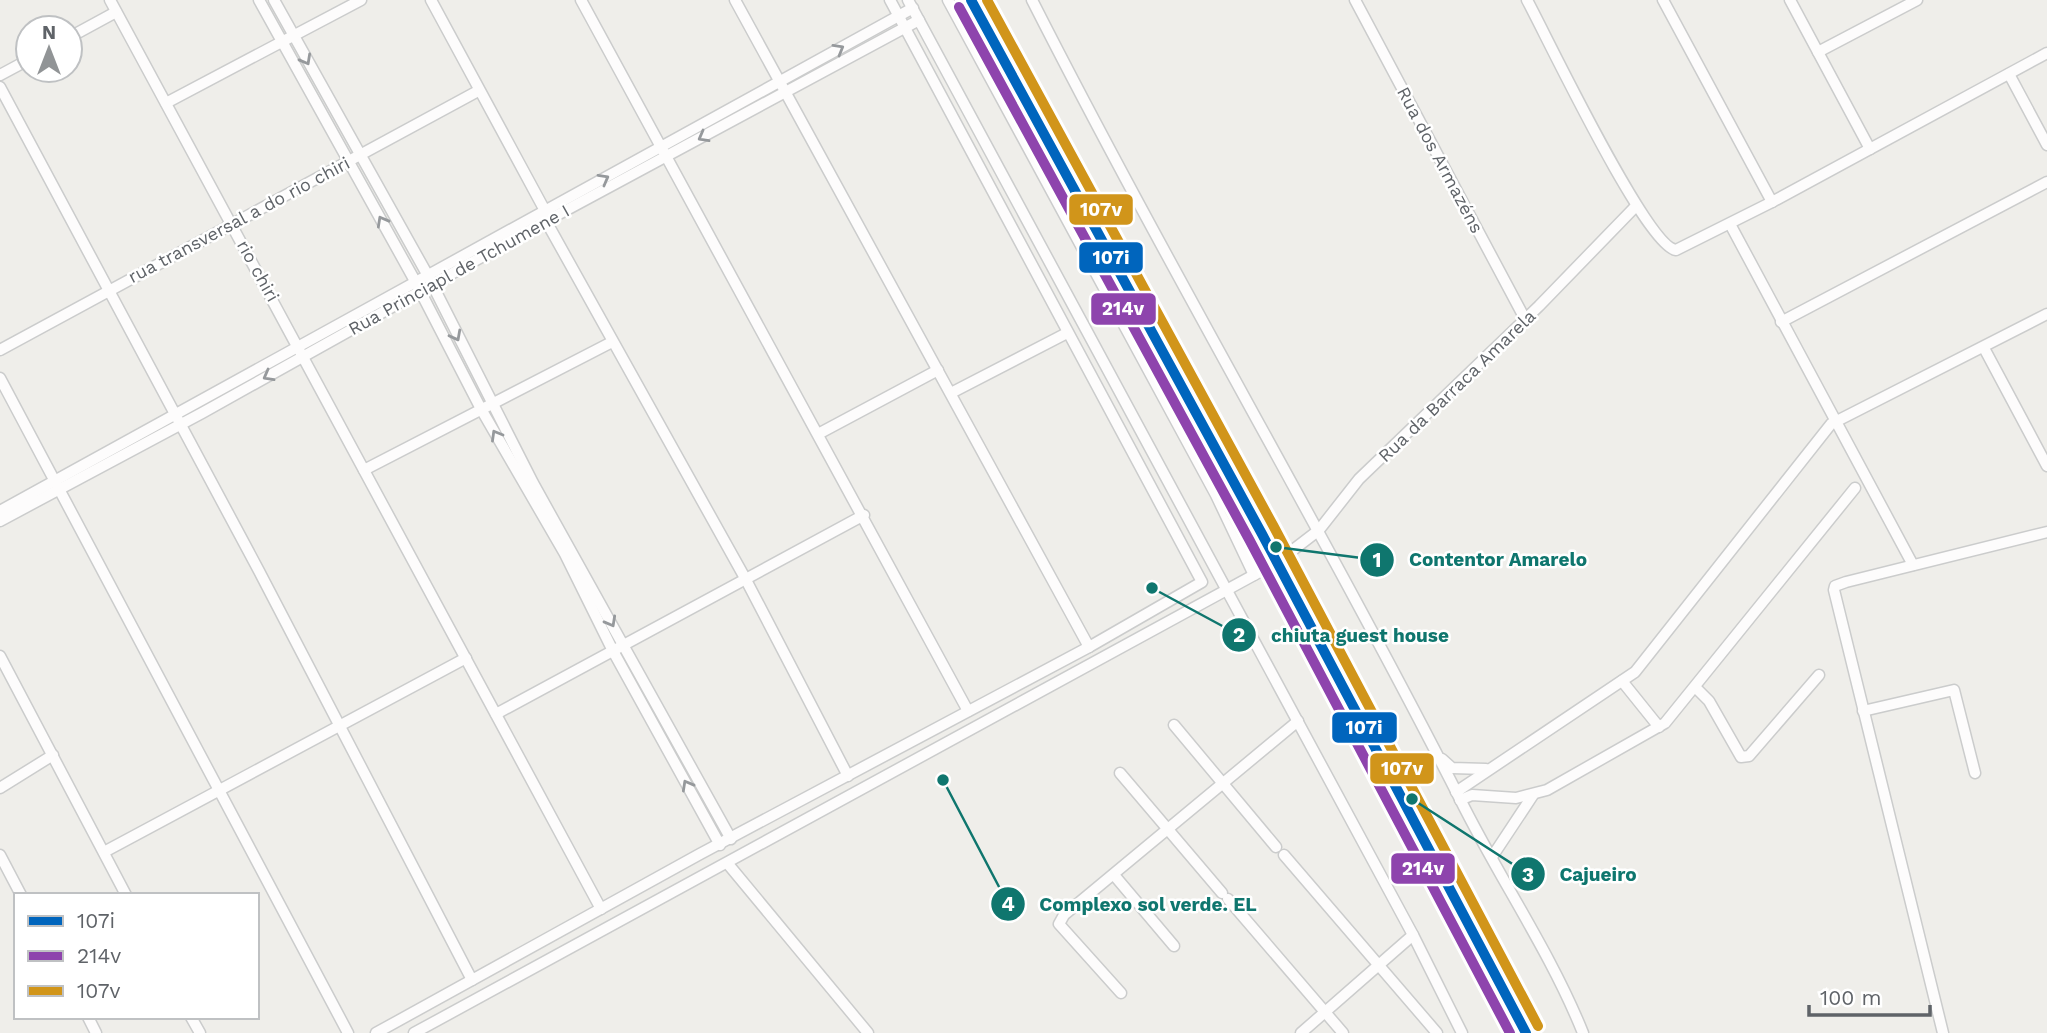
<svg xmlns="http://www.w3.org/2000/svg" width="2047" height="1033" viewBox="0 0 2047 1033" font-family="'Work Sans',sans-serif">
<style>
.lines{fill:none;stroke-linecap:round;stroke-linejoin:round}
.street-casing{stroke:#cbcccc;stroke-width:13}
.highway-casing{stroke:#c8b996;stroke-width:21}
.street{stroke:#fdfcfc;stroke-width:10}
.highway{stroke:#f0ede3;stroke-width:18}
.bus-1-casing{stroke:#fff;stroke-width:16}
.bus-2-casing{stroke:#fff;stroke-width:16}
.bus-3-casing{stroke:#fff;stroke-width:16}
.bus-1{stroke:#0065bd;stroke-width:10}
.bus-2{stroke:#8e44ad;stroke-width:10}
.bus-3{stroke:#d1951a;stroke-width:10}
.oneway{stroke:#96999c}
.labels{text-anchor:middle;stroke-width:5;stroke-linejoin:round;paint-order:stroke}
.street-label{font-size:18px;fill:#5f6368;stroke:#fff}
.leader{fill:none;stroke:#0f766e;stroke-width:2.5}
.callout-dot{fill:#0f766e;stroke:#fff;stroke-width:2.5}
.mark-label{font-size:21px;text-anchor:middle;font-weight:bold;fill:#fff}
.callout-label{font-size:19px;text-anchor:middle;font-weight:bold;fill:#0f766e;stroke:#fff;stroke-width:5;stroke-linejoin:round;paint-order:stroke}
.line-badge{stroke:#fff;stroke-width:2.5}
.badge-label{font-size:19px;text-anchor:middle;font-weight:bold;fill:#fff}
</style>
<rect width="100%" height="100%" fill="#efeeea"/>
<g class="lines">
<g class="street-casing">
<g id="street">
<path d="M 110,0 L 601,909"/>
<path d="M 259,0 L 415,281 L 481,409 L 565,554 L 613,651 L 720,845"/>
<path d="M 274,0 L 427,274 L 533,483 L 731,839"/>
<path d="M 431,0 L 543,207 L 546,221 L 745,578 L 848,776"/>
<path d="M 581,0 L 968,711"/>
<path d="M 735,0 L 1089,647"/>
<path d="M 908,0 L 1413,935 L 1462,1033"/>
<path d="M 948,0 L 1216,495 L 1254,575"/>
<path d="M 1032,0 C 1169,270 1323,530 1460,799 C 1499,878 1550,951 1583,1033"/>
<path d="M 1355,0 L 1525,319"/>
<path d="M 1527,0 C 1547,37 1646,246 1676,250 L 1772,202 L 2047,53"/>
<path d="M 1663,0 L 1772,202"/>
<path d="M 1790,0 L 1870,149"/>
<path d="M 70,37 L 116,12"/>
<path d="M 1818,52 L 1917,0"/>
<path d="M 2009,74 L 2047,145"/>
<path d="M 0,75 L 28,60"/>
<path d="M 0,87 L 259,571 L 472,980"/>
<path d="M 166,103 L 361,0"/>
<path d="M 1730,224 L 1913,565"/>
<path d="M 1781,322 L 2047,182"/>
<path d="M 1984,348 L 2047,466"/>
<path d="M 0,350 L 478,91"/>
<path d="M 0,378 L 348,1033"/>
<path d="M 951,393 L 1067,333"/>
<path d="M 820,433 L 938,370"/>
<path d="M 364,470 L 612,342"/>
<path d="M 0,511 L 913,8"/>
<path d="M 0,521 L 202,413 L 546,221 L 919,20"/>
<path d="M 0,656 L 126,895"/>
<path d="M 1622,681 L 1659,727"/>
<path d="M 1696,688 L 1709,701 L 1741,757 L 1749,756 L 1819,675"/>
<path d="M 1863,711 L 1954,690 L 1975,773"/>
<path d="M 496,714 L 864,515"/>
<path d="M 1174,725 L 1276,847"/>
<path d="M 1442,759 L 1452,768 L 1486,769"/>
<path d="M 1120,773 L 1222,893"/>
<path d="M 0,788 L 53,755"/>
<path d="M 1456,792 L 1635,672 L 1831,424 L 2047,314"/>
<path d="M 1460,800 L 1472,795 L 1516,798 L 1547,790 L 1665,723 L 1855,488"/>
<path d="M 104,852 L 466,658"/>
<path d="M 0,855 L 21,895"/>
<path d="M 1284,855 L 1437,1033"/>
<path d="M 1492,857 L 1533,795"/>
<path d="M 728,864 L 868,1033"/>
<path d="M 1114,875 L 1174,946"/>
<path d="M 1228,899 L 1343,1033"/>
<path d="M 1121,993 L 1059,924 L 1064,915 L 1298,721"/>
<path d="M 88,1017 L 96,1033"/>
<path d="M 191,1017 L 200,1033"/>
<path d="M 376,1033 L 700,854 L 1089,647 L 1202,582 L 890,0"/>
<path d="M 414,1033 L 1276,563 L 1319,530 L 1359,479 L 1539,306 L 1636,206"/>
<path d="M 1301,1033 L 1413,935"/>
<path d="M 1943,1033 L 1834,590 L 1835,586 L 1846,582 L 2047,532"/>
</g>
</g>
<g class="highway-casing">
<g id="highway">
<path d="M 971,0 L 1262,534 L 1526,1033"/>
<path d="M 1233,508 L 1262,560"/>
</g>
</g>
<use href="#street" class="street"/>
<use href="#highway" class="highway"/>
<g class="bus-1-casing">
<path id="bus-1" d="M 971,0 L 1262,534 L 1526,1033"/>
</g>
<g class="bus-2-casing">
<path id="bus-2" d="M 959,7 L 1250,541 L 1510,1033"/>
</g>
<g class="bus-3-casing">
<path id="bus-3" d="M 987,0 L 1274,527 L 1538,1026"/>
</g>
<use href="#bus-1" class="bus-1"/>
<use href="#bus-2" class="bus-2"/>
<use href="#bus-3" class="bus-3"/>
</g>
<defs><path id="oneway-chevron" d="M-2-3.5L2.5 0L-2 3.5" fill="none" stroke-width="1.6" stroke-linecap="round" stroke-linejoin="round" transform="scale(1.75)"/></defs>
<g class="oneway">
<use href="#oneway-chevron" transform="translate(839 49) rotate(-30)"/>
<use href="#oneway-chevron" transform="translate(306 60) rotate(61)"/>
<use href="#oneway-chevron" transform="translate(703 137) rotate(151)"/>
<use href="#oneway-chevron" transform="translate(604 179) rotate(-29)"/>
<use href="#oneway-chevron" transform="translate(382 221) rotate(-119)"/>
<use href="#oneway-chevron" transform="translate(456 336) rotate(62)"/>
<use href="#oneway-chevron" transform="translate(268 376) rotate(151)"/>
<use href="#oneway-chevron" transform="translate(496 435) rotate(-120)"/>
<use href="#oneway-chevron" transform="translate(611 622) rotate(61)"/>
<use href="#oneway-chevron" transform="translate(687 785) rotate(-119)"/>
</g>
<g class="labels">
<g class="street-label">
<text transform="translate(1440 160) rotate(62)" y="6">Rua dos Armazéns</text>
<text transform="translate(239 220) rotate(-28)" y="6">rua transversal a do rio chiri</text>
<text transform="translate(459 270) rotate(-29)" y="6">Rua Princiapl de Tchumene I</text>
<text transform="translate(258 271) rotate(61)" y="6">rio chiri</text>
<text transform="translate(1457 386) rotate(-44)" y="6">Rua da Barraca Amarela</text>
</g>
</g>
<path class="leader" d="M1276 547L1377 560M1152 588L1239 635M1412 799L1528 874M943 780L1008 904"/>
<g class="callout-dot">
<circle cx="1276" cy="547" r="7"/>
<circle cx="1152" cy="588" r="7"/>
<circle cx="1412" cy="799" r="7"/>
<circle cx="943" cy="780" r="7"/>
<circle cx="1377" cy="560" r="18"/>
<circle cx="1239" cy="635" r="18"/>
<circle cx="1528" cy="874" r="18"/>
<circle cx="1008" cy="904" r="18"/>
</g>
<g class="mark-label">
<text x="1377" y="567">1</text>
<text x="1239" y="642">2</text>
<text x="1528" y="882">3</text>
<text x="1008" y="911">4</text>
</g>
<g class="callout-label">
<text x="1498" y="566">Contentor Amarelo</text>
<text x="1360" y="642">chiuta guest house</text>
<text x="1598" y="881">Cajueiro</text>
<text x="1148" y="911">Complexo sol verde. EL</text>
</g>
<g class="line-badge">
<rect x="1068" y="193" width="66" height="33" rx="7" fill="#d1951a"/>
<rect x="1078" y="241" width="66" height="33" rx="7" fill="#0065bd"/>
<rect x="1090" y="292" width="67" height="34" rx="7" fill="#8e44ad"/>
<rect x="1331" y="711" width="67" height="33" rx="7" fill="#0065bd"/>
<rect x="1369" y="752" width="66" height="33" rx="7" fill="#d1951a"/>
<rect x="1390" y="852" width="66" height="33" rx="7" fill="#8e44ad"/>
</g>
<g class="badge-label">
<text x="1101" y="216">107v</text>
<text x="1111" y="264">107i</text>
<text x="1123" y="315">214v</text>
<text x="1364" y="734">107i</text>
<text x="1402" y="775">107v</text>
<text x="1423" y="875">214v</text>
</g>
<rect x="14" y="893" width="245" height="126" fill="#ffffff" stroke="#bfc1c3" stroke-width="2"/>
<rect x="28" y="916" width="35" height="10" fill="#0065bd" stroke="#bfc1c3" stroke-width="2"/>
<text x="77" y="928" font-size="21" fill="#5f6368">107i</text>
<rect x="28" y="951" width="35" height="10" fill="#8e44ad" stroke="#bfc1c3" stroke-width="2"/>
<text x="77" y="963" font-size="21" fill="#5f6368">214v</text>
<rect x="28" y="986" width="35" height="10" fill="#d1951a" stroke="#bfc1c3" stroke-width="2"/>
<text x="77" y="998" font-size="21" fill="#5f6368">107v</text>
<g transform="translate(49 49)"><circle r="33" fill="#ffffff" stroke="#bfc1c3" stroke-width="2"/>
<path d="M0-5L12 26L0 18L-12 26Z" fill="#919496"/>
<text y="-10" font-size="19" font-weight="bold" text-anchor="middle" fill="#5f6368">N</text>
</g>
<path d="M1809 1005v10h121v-10" fill="none" stroke="#5f6368" stroke-width="3.5"/>
<text x="1820" y="1005" font-size="21" fill="#5f6368" stroke="#ffffff" stroke-width="5" paint-order="stroke">100 m</text>
</svg>
